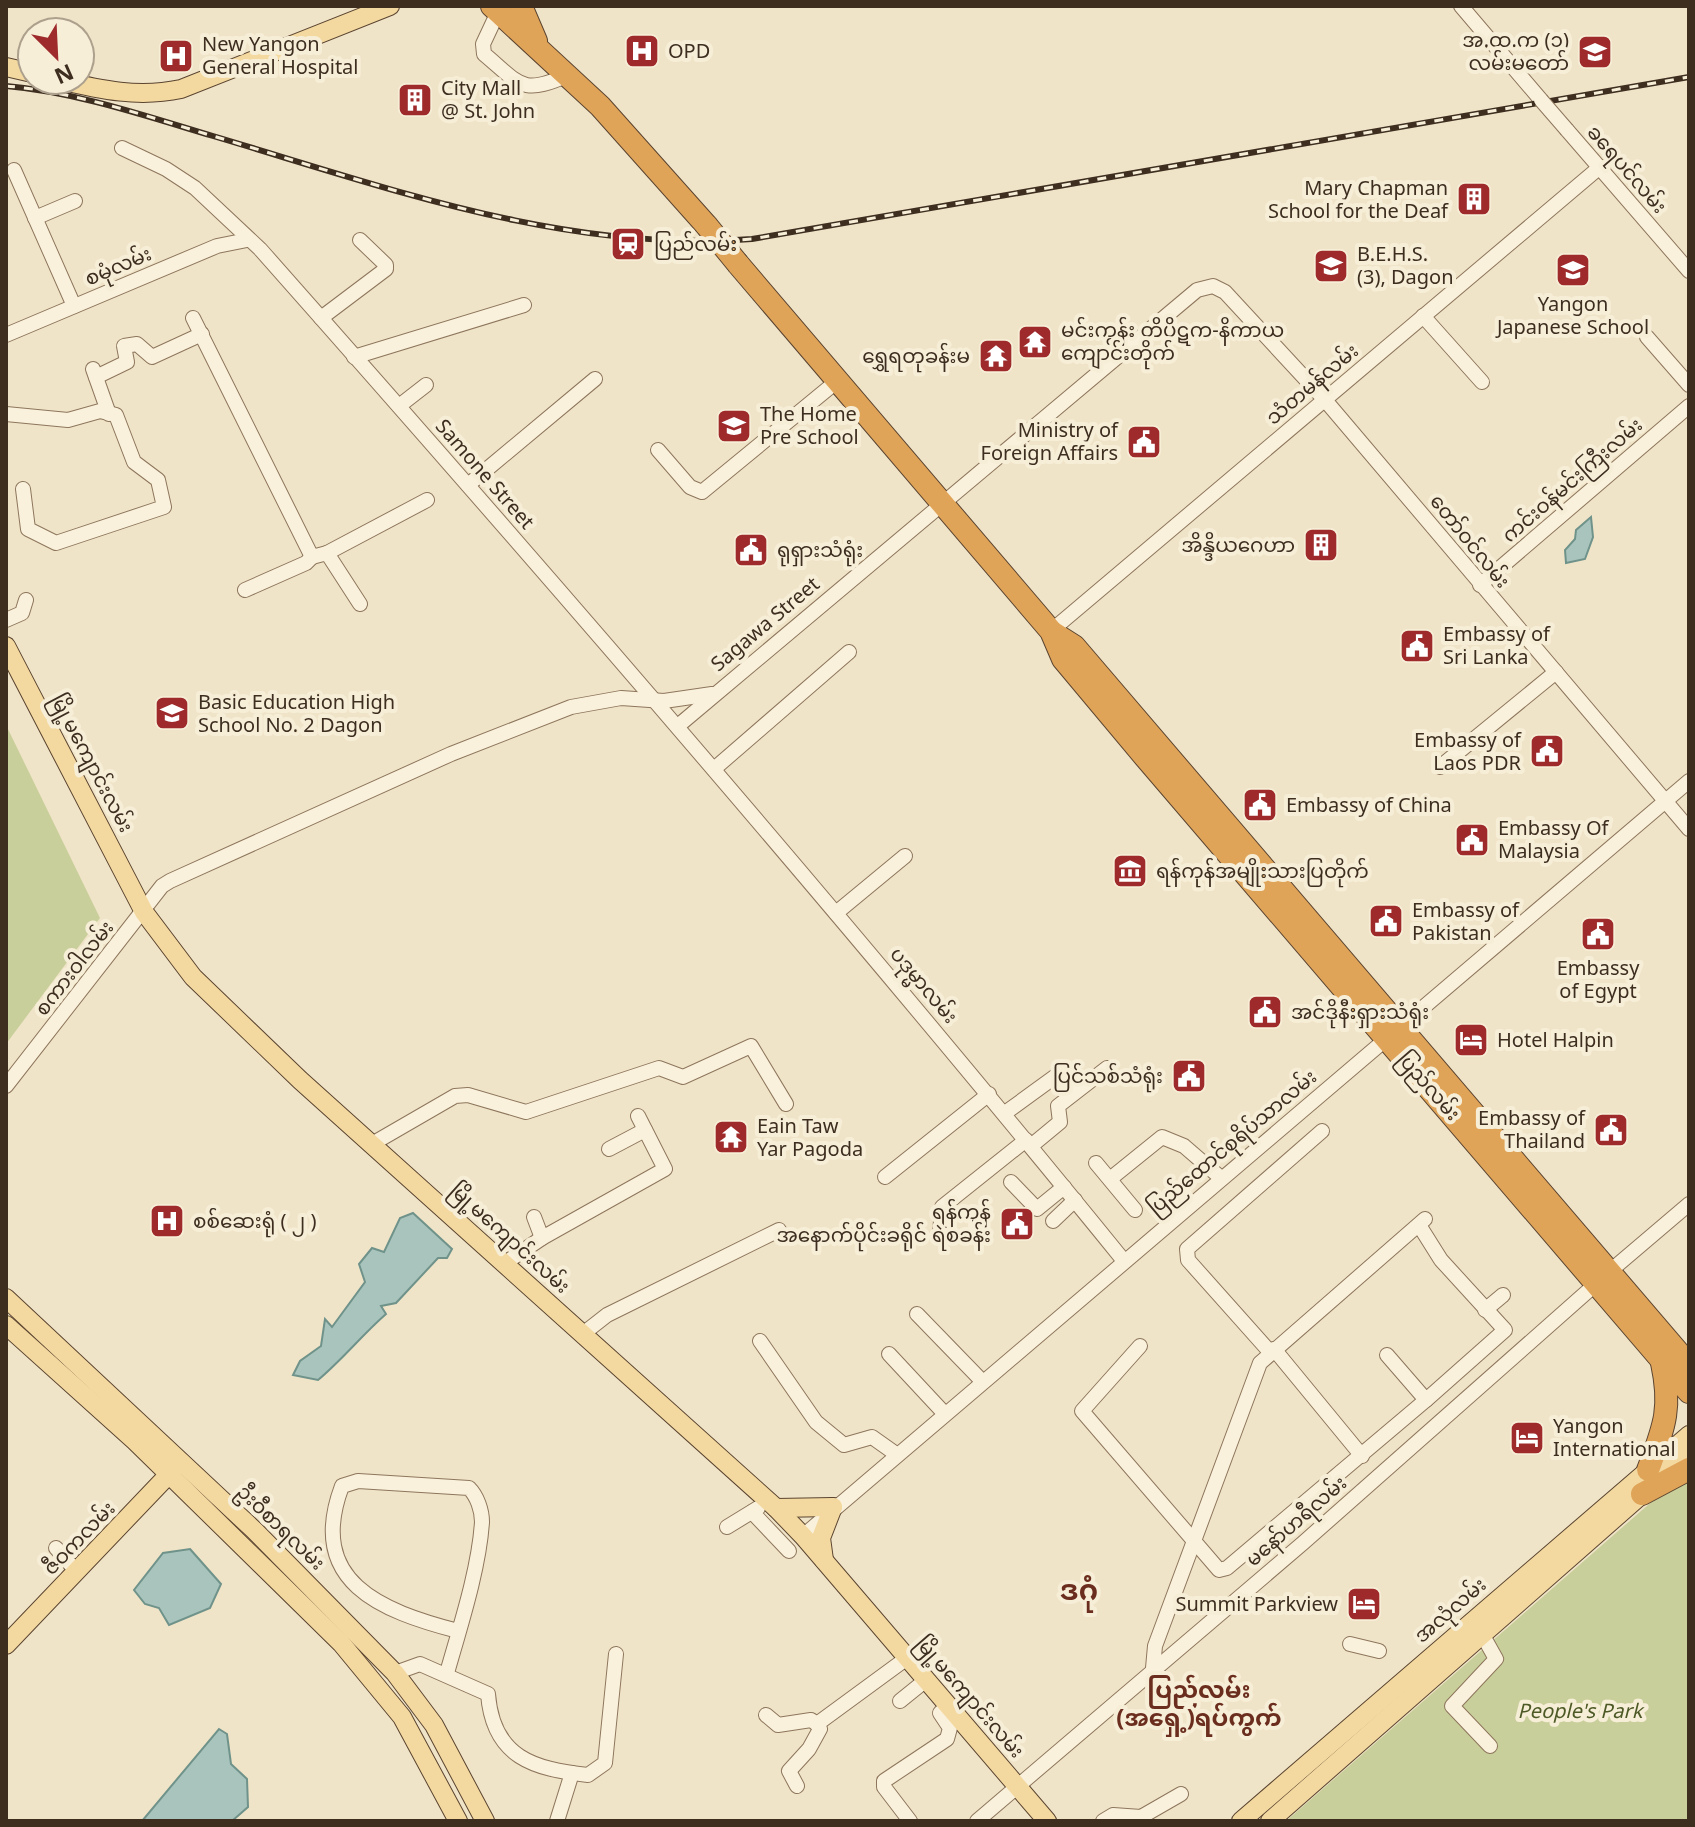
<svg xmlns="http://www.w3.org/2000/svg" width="1695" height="1827" viewBox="0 0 1695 1827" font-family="Georgia,'Noto Sans Myanmar',serif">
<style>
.green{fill:#c9cf9b}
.water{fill:#a9c4bc;stroke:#6f938a;stroke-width:2}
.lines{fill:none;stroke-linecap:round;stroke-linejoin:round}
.minor-casing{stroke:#8d765c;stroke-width:16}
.major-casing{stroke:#5b4430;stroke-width:20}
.highway-casing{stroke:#5b4430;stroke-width:24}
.minor{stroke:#faf1dc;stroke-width:14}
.major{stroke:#f3d9a0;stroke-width:18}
.highway{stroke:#e0a458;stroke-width:22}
.rail-casing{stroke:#3d2e20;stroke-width:6}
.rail{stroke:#f7eed8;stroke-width:3;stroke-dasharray:9;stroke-linecap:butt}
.minor-bridge-casing{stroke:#8d765c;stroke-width:16;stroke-linecap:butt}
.highway-bridge-casing{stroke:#5b4430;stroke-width:24;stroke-linecap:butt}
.minor-bridge{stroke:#faf1dc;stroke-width:14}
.highway-bridge{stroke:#e0a458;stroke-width:22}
.labels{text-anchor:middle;stroke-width:8;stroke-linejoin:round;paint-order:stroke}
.poi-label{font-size:20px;fill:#3d2e20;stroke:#f7eed8;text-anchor:start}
.street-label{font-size:20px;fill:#3d2e20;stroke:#f7eed8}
.park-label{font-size:20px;font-style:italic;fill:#4d5a26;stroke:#f7eed8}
.quarter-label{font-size:24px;font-weight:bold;fill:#6b2e1e;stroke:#f7eed8}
.district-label{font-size:28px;font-weight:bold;fill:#6b2e1e;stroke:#f7eed8}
</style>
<rect width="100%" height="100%" fill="#f0e4c8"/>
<g class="green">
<path d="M 6,725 L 100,918 L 6,1044 Z"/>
<path d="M 1680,1477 L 1689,1477 L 1689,1821 L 1286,1821 Z"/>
</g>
<g class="water">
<path d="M 1591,517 L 1593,537 L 1585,559 L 1566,563 L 1565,550 L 1575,539 L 1576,530 Z"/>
<path d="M 413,1213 L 452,1249 L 447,1258 L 438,1258 L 396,1303 L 381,1306 L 386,1314 C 361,1336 343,1359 318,1380 L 293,1375 L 300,1361 L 321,1346 L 325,1319 L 332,1327 L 365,1282 L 359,1264 L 372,1248 L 384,1252 L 400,1218 Z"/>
<path d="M 190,1549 L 221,1584 L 210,1608 L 169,1625 L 159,1608 L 145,1604 L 134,1590 L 163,1553 Z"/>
<path d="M 219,1729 L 227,1734 L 231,1764 L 247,1779 L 248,1807 L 232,1821 L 142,1821 Z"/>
</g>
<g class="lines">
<g class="minor-casing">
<g id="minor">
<path d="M 1461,6 L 1541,100"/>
<path d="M 498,12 L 483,44 L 484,54 C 520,84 521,96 568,75"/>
<path d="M 1567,130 L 1689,271"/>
<path d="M 122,148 L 166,169 L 195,188 L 260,249 C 554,581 844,916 1124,1261"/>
<path d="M 14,170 L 74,306"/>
<path d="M 35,218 L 75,201"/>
<path d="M 1423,316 L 1482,382"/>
<path d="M 193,318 L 312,557 L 327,553 L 360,604"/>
<path d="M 321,318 L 386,269 L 386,265 L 360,240"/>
<path d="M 6,335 L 217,246 L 247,240"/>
<path d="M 1647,337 L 1689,385"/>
<path d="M 354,357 L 524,305"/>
<path d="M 93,369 L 109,414"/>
<path d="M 96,377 L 127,362 L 124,346 L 137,344 L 152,357 L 202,334"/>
<path d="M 399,406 L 426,385"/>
<path d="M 6,414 L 68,420 L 100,411 L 116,415 L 134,462 L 158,480 L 164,507 L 56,543 L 28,529 L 23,489"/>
<path d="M 658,450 L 690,487 L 702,492 L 836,382"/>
<path d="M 468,485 L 595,379"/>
<path d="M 327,553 L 427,500"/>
<path d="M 1480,585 L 1689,406"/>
<path d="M 245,590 L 306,563 L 312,557"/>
<path d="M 6,620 L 22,613 L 26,600"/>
<path d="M 1051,631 L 1600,167"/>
<path d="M 679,725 L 1197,290 L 1213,286 L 1225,292 L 1325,400 L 1689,829"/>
<path d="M 1440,767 L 1556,672"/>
<path d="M 714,769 L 849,652"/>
<path d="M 836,913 L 905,856"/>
<path d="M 6,1086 L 162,886 L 170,881 L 451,754 L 571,707 L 621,698 L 664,701 L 712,694"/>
<path d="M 1005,1113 L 1060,1073"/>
<path d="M 372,1144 L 455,1096 L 468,1095 L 526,1112 L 659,1068 L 683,1077 L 751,1046 L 786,1104"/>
<path d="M 1031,1146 L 1060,1122 L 1058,1106 L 1107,1068"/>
<path d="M 609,1149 L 645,1130"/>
<path d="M 1096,1163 L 1135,1210"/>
<path d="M 885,1177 L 989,1094"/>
<path d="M 1110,1179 L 1162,1137 L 1184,1146 L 1221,1178"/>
<path d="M 1011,1182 L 1037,1209 L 1064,1187"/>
<path d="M 534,1217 L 542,1238"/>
<path d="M 1053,1221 L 1075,1200"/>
<path d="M 940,1234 L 942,1207 L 1026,1140"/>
<path d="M 505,1263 L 542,1238 L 665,1169 L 638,1116"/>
<path d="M 1609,1272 L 1689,1204"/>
<path d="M 1485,1310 L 1503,1295"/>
<path d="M 917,1314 L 982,1381"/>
<path d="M 584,1333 L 607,1315 L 779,1230"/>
<path d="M 760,1341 L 816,1422 L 844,1445 L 872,1437 L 896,1454"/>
<path d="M 1140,1346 L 1082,1411 L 1219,1570 L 1227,1568 L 1426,1400"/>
<path d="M 1274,1349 L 1362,1456"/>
<path d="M 1270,1352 L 1188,1260 L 1187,1249 L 1322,1131"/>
<path d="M 889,1354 L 944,1413"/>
<path d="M 1387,1355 L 1426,1400 L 1505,1330 L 1441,1260 L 1419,1225"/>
<path d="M 752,1512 L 789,1551"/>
<path d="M 727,1527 L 758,1508"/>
<path d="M 803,1536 L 1689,781"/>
<path d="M 56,1548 L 77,1572"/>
<path d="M 1482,1634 L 1496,1659 L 1452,1706 L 1490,1746"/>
<path d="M 1350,1644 L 1379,1651"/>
<path d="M 1153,1668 L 1155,1646 L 1260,1363 L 1425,1219"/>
<path d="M 395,1673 L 420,1664 L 488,1694 C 493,1758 534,1769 588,1775 L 605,1763 L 616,1654"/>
<path d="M 447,1673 C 460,1627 479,1569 482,1522 C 482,1510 477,1496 469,1488 L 358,1481 L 342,1486 C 306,1582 381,1611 458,1631"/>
<path d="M 900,1701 L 926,1680"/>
<path d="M 766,1715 L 778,1725 L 811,1720 L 817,1724"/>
<path d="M 817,1724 L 907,1658"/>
<path d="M 797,1786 L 789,1771 L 809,1749 L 820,1729 L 817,1724"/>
<path d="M 557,1821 L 572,1773"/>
<path d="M 910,1821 L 884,1787 L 884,1781 L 947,1739 L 950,1728 L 940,1713 L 948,1705"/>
<path d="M 977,1821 L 1303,1543 L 1597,1283"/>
<path d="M 1103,1821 L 1113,1815 L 1141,1817 L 1181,1794"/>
</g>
</g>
<g class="major-casing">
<g id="major">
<path d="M 6,67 L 32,73"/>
<path d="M 60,80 C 101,90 139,98 181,89 L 390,6"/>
<path d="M 6,646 L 144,912 L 193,977 L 300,1080 L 776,1508 L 803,1536 L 1047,1821"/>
<path d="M 6,1298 L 254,1530 L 395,1673 L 434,1725 L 485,1821"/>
<path d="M 6,1325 L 135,1441 L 341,1643 L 402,1717 L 458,1821"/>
<path d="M 776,1508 L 833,1507"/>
<path d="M 824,1560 L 821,1538 L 833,1507"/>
<path d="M 6,1645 L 174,1469"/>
<path d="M 1241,1821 L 1689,1435"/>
<path d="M 1270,1821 L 1689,1453"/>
</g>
</g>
<g class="highway-casing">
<g id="highway">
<path d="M 492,6 L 600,106 L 707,226"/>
<path d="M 521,6 L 536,41"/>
<path d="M 738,264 L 1051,631 L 1063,659 L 1145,757 L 1689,1392"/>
<path d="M 1052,632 L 1074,646 L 1689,1365"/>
<path d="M 1648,1470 C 1664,1427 1672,1409 1662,1363"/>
<path d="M 1642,1494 L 1689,1469"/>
</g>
</g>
<use href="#minor" class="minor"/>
<use href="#major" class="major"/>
<use href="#highway" class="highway"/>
<g class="rail-casing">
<path id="rail" d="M 6,86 C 76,92 146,116 213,136 C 389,188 565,253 752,239 L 1689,77"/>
</g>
<use href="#rail" class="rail"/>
<g class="minor-bridge-casing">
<path id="minor-bridge" d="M 1541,100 L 1567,130"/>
</g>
<g class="highway-bridge-casing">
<path id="highway-bridge" d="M 707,226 L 738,264"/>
</g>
<use href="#minor-bridge" class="minor-bridge"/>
<use href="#highway-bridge" class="highway-bridge"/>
</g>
<defs>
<g id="hospital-square" transform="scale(1.8)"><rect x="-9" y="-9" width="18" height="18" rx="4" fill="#9e2a2b" stroke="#f7eed8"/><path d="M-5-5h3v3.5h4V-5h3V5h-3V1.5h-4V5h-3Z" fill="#fff"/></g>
<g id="school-square" transform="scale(1.8)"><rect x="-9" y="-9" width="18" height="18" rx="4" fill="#9e2a2b" stroke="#f7eed8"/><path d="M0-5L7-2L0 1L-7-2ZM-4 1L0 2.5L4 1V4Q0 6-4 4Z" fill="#fff"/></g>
<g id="building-square" transform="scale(1.8)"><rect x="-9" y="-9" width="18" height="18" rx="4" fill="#9e2a2b" stroke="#f7eed8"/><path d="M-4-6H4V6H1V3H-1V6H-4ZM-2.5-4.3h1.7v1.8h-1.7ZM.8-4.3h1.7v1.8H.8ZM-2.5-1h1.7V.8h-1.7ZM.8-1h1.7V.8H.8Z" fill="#fff"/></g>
<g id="station-square" transform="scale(1.8)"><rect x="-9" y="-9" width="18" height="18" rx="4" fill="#9e2a2b" stroke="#f7eed8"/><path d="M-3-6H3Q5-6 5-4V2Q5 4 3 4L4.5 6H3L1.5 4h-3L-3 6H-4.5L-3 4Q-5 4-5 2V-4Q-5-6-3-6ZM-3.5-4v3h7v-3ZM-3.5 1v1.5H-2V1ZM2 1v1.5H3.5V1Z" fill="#fff"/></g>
<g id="temple-square" transform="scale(1.8)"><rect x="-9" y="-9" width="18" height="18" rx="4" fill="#9e2a2b" stroke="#f7eed8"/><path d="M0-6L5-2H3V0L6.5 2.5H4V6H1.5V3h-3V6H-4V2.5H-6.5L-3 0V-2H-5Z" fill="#fff"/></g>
<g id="civic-square" transform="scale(1.8)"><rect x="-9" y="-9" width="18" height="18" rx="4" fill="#9e2a2b" stroke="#f7eed8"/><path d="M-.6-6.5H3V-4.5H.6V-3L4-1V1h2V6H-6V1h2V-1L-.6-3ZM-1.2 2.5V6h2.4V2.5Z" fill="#fff"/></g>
<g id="museum-square" transform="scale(1.8)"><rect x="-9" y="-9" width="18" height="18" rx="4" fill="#9e2a2b" stroke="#f7eed8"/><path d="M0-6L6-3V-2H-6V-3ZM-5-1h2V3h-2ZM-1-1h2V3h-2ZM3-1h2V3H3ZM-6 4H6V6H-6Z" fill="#fff"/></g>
<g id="hotel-square" transform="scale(1.8)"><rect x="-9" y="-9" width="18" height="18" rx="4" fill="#9e2a2b" stroke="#f7eed8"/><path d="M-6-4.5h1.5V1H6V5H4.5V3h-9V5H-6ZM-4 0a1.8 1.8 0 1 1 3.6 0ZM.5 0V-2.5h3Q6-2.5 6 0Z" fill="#fff"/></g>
</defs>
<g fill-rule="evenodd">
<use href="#hospital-square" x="642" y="51"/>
<use href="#school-square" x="1595" y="52"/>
<use href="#hospital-square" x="176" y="56"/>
<use href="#building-square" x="415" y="100"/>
<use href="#building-square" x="1474" y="199"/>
<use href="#station-square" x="628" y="244"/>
<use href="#school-square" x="1331" y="266"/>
<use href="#school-square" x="1573" y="270"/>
<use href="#temple-square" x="1035" y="342"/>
<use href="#temple-square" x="996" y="356"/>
<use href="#school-square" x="734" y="426"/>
<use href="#civic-square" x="1144" y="442"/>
<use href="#building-square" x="1321" y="545"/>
<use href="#civic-square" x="751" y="550"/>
<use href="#civic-square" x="1417" y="646"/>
<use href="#school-square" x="172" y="713"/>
<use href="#civic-square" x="1547" y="751"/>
<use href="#civic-square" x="1260" y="805"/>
<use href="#civic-square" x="1472" y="840"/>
<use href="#museum-square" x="1130" y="871"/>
<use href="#civic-square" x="1386" y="921"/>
<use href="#civic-square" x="1598" y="934"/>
<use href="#civic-square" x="1265" y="1012"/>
<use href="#hotel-square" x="1471" y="1040"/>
<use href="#civic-square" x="1189" y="1076"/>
<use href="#civic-square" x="1611" y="1130"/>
<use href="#temple-square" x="731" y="1137"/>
<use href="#hospital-square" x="167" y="1221"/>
<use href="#civic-square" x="1017" y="1224"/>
<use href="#hotel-square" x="1527" y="1438"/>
<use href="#hotel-square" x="1364" y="1604"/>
</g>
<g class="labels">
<g class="poi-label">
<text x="1569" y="47" text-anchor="end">အ.ထ.က (၁)<tspan x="1569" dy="23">လမ်းမတော်</tspan></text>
<text x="202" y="51">New Yangon<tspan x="202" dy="23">General Hospital</tspan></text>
<text x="668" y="58">OPD</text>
<text x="441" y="95">City Mall<tspan x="441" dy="23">@ St. John</tspan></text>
<text x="1448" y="195" text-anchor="end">Mary Chapman<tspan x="1448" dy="23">School for the Deaf</tspan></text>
<text x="654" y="251">ပြည်လမ်း</text>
<text x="1357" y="261">B.E.H.S.<tspan x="1357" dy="23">(3), Dagon</tspan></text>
<text x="1573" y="311" text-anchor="middle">Yangon<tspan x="1573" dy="23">Japanese School</tspan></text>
<text x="1061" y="337">မင်းကွန်း တိပိဋက-နိကာယ<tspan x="1061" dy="23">ကျောင်းတိုက်</tspan></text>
<text x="970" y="363" text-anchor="end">ရွှေရတုခန်းမ</text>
<text x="760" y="421">The Home<tspan x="760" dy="23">Pre School</tspan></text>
<text x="1118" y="437" text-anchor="end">Ministry of<tspan x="1118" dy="23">Foreign Affairs</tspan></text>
<text x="1295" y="552" text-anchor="end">အိန္ဒိယဂေဟာ</text>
<text x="777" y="557">ရုရှားသံရုံး</text>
<text x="1443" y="641">Embassy of<tspan x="1443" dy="23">Sri Lanka</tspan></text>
<text x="198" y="709">Basic Education High<tspan x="198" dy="23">School No. 2 Dagon</tspan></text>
<text x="1521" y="747" text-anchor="end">Embassy of<tspan x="1521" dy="23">Laos PDR</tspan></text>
<text x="1286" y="812">Embassy of China</text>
<text x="1498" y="835">Embassy Of<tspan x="1498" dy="23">Malaysia</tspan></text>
<text x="1156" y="878">ရန်ကုန်အမျိုးသားပြတိုက်</text>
<text x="1412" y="917">Embassy of<tspan x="1412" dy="23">Pakistan</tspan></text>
<text x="1598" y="975" text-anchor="middle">Embassy<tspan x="1598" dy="23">of Egypt</tspan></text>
<text x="1291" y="1019">အင်ဒိုနီးရှားသံရုံး</text>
<text x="1497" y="1047">Hotel Halpin</text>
<text x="1163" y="1083" text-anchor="end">ပြင်သစ်သံရုံး</text>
<text x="1585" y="1125" text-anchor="end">Embassy of<tspan x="1585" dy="23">Thailand</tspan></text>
<text x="757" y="1133">Eain Taw<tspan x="757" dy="23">Yar Pagoda</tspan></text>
<text x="991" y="1219" text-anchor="end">ရန်ကုန်<tspan x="991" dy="23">အနောက်ပိုင်းခရိုင် ရဲစခန်း</tspan></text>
<text x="193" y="1228">စစ်ဆေးရုံ ( ၂ )</text>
<text x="1553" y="1433">Yangon<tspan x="1553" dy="23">International</tspan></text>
<text x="1338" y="1611" text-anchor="end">Summit Parkview</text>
</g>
<g class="street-label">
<text transform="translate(1627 169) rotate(49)" y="7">ခရေပင်လမ်း</text>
<text transform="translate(118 266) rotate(-23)" y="7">စမုံလမ်း</text>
<text transform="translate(1312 384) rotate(-40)" y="7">သံတမန်လမ်း</text>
<text transform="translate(485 474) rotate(49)" y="7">Samone Street</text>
<text transform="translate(1572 480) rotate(-41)" y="7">ကင်းဝန်မင်းကြီးလမ်း</text>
<text transform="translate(1470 541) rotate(51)" y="7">တော်ဝင်လမ်း</text>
<text transform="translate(765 624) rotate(-40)" y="7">Sagawa Street</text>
<text transform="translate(92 763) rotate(62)" y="7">မြို့မကျောင်းလမ်း</text>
<text transform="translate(74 968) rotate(-52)" y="7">စကားဝါလမ်း</text>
<text transform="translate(924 985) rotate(50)" y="7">ပဒုမ္မာလမ်း</text>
<text transform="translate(1429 1086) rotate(49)" y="7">ပြည်လမ်း</text>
<text transform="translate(1232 1142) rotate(-40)" y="7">ပြည်ထောင်စုရိပ်သာလမ်း</text>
<text transform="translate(510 1238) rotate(42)" y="7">မြို့မကျောင်းလမ်း</text>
<text transform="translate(1296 1521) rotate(-41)" y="7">မနော်ဟရီလမ်း</text>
<text transform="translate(281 1527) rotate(44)" y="7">ဦးဝီစာရလမ်း</text>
<text transform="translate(79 1538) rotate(-46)" y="7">ဇီဝကလမ်း</text>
<text transform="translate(1450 1610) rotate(-41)" y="7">အလုံလမ်း</text>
<text transform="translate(970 1697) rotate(49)" y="7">မြို့မကျောင်းလမ်း</text>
</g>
<g class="park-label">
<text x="1580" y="1718">People's Park</text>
</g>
<g class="quarter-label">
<text x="1199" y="1698">ပြည်လမ်း<tspan x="1199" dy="28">(အရှေ့)ရပ်ကွက်</tspan></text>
</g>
<g class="district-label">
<text x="1079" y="1600">ဒဂုံ</text>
</g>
</g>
<rect width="1695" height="1827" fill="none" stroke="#3d2e20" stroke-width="16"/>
<g transform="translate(56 56) rotate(156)"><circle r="38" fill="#f7eed8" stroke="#ada18e" stroke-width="2"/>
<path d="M0-6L14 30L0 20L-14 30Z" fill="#9e2a2b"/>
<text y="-12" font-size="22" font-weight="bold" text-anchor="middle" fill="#3d2e20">N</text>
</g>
</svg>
